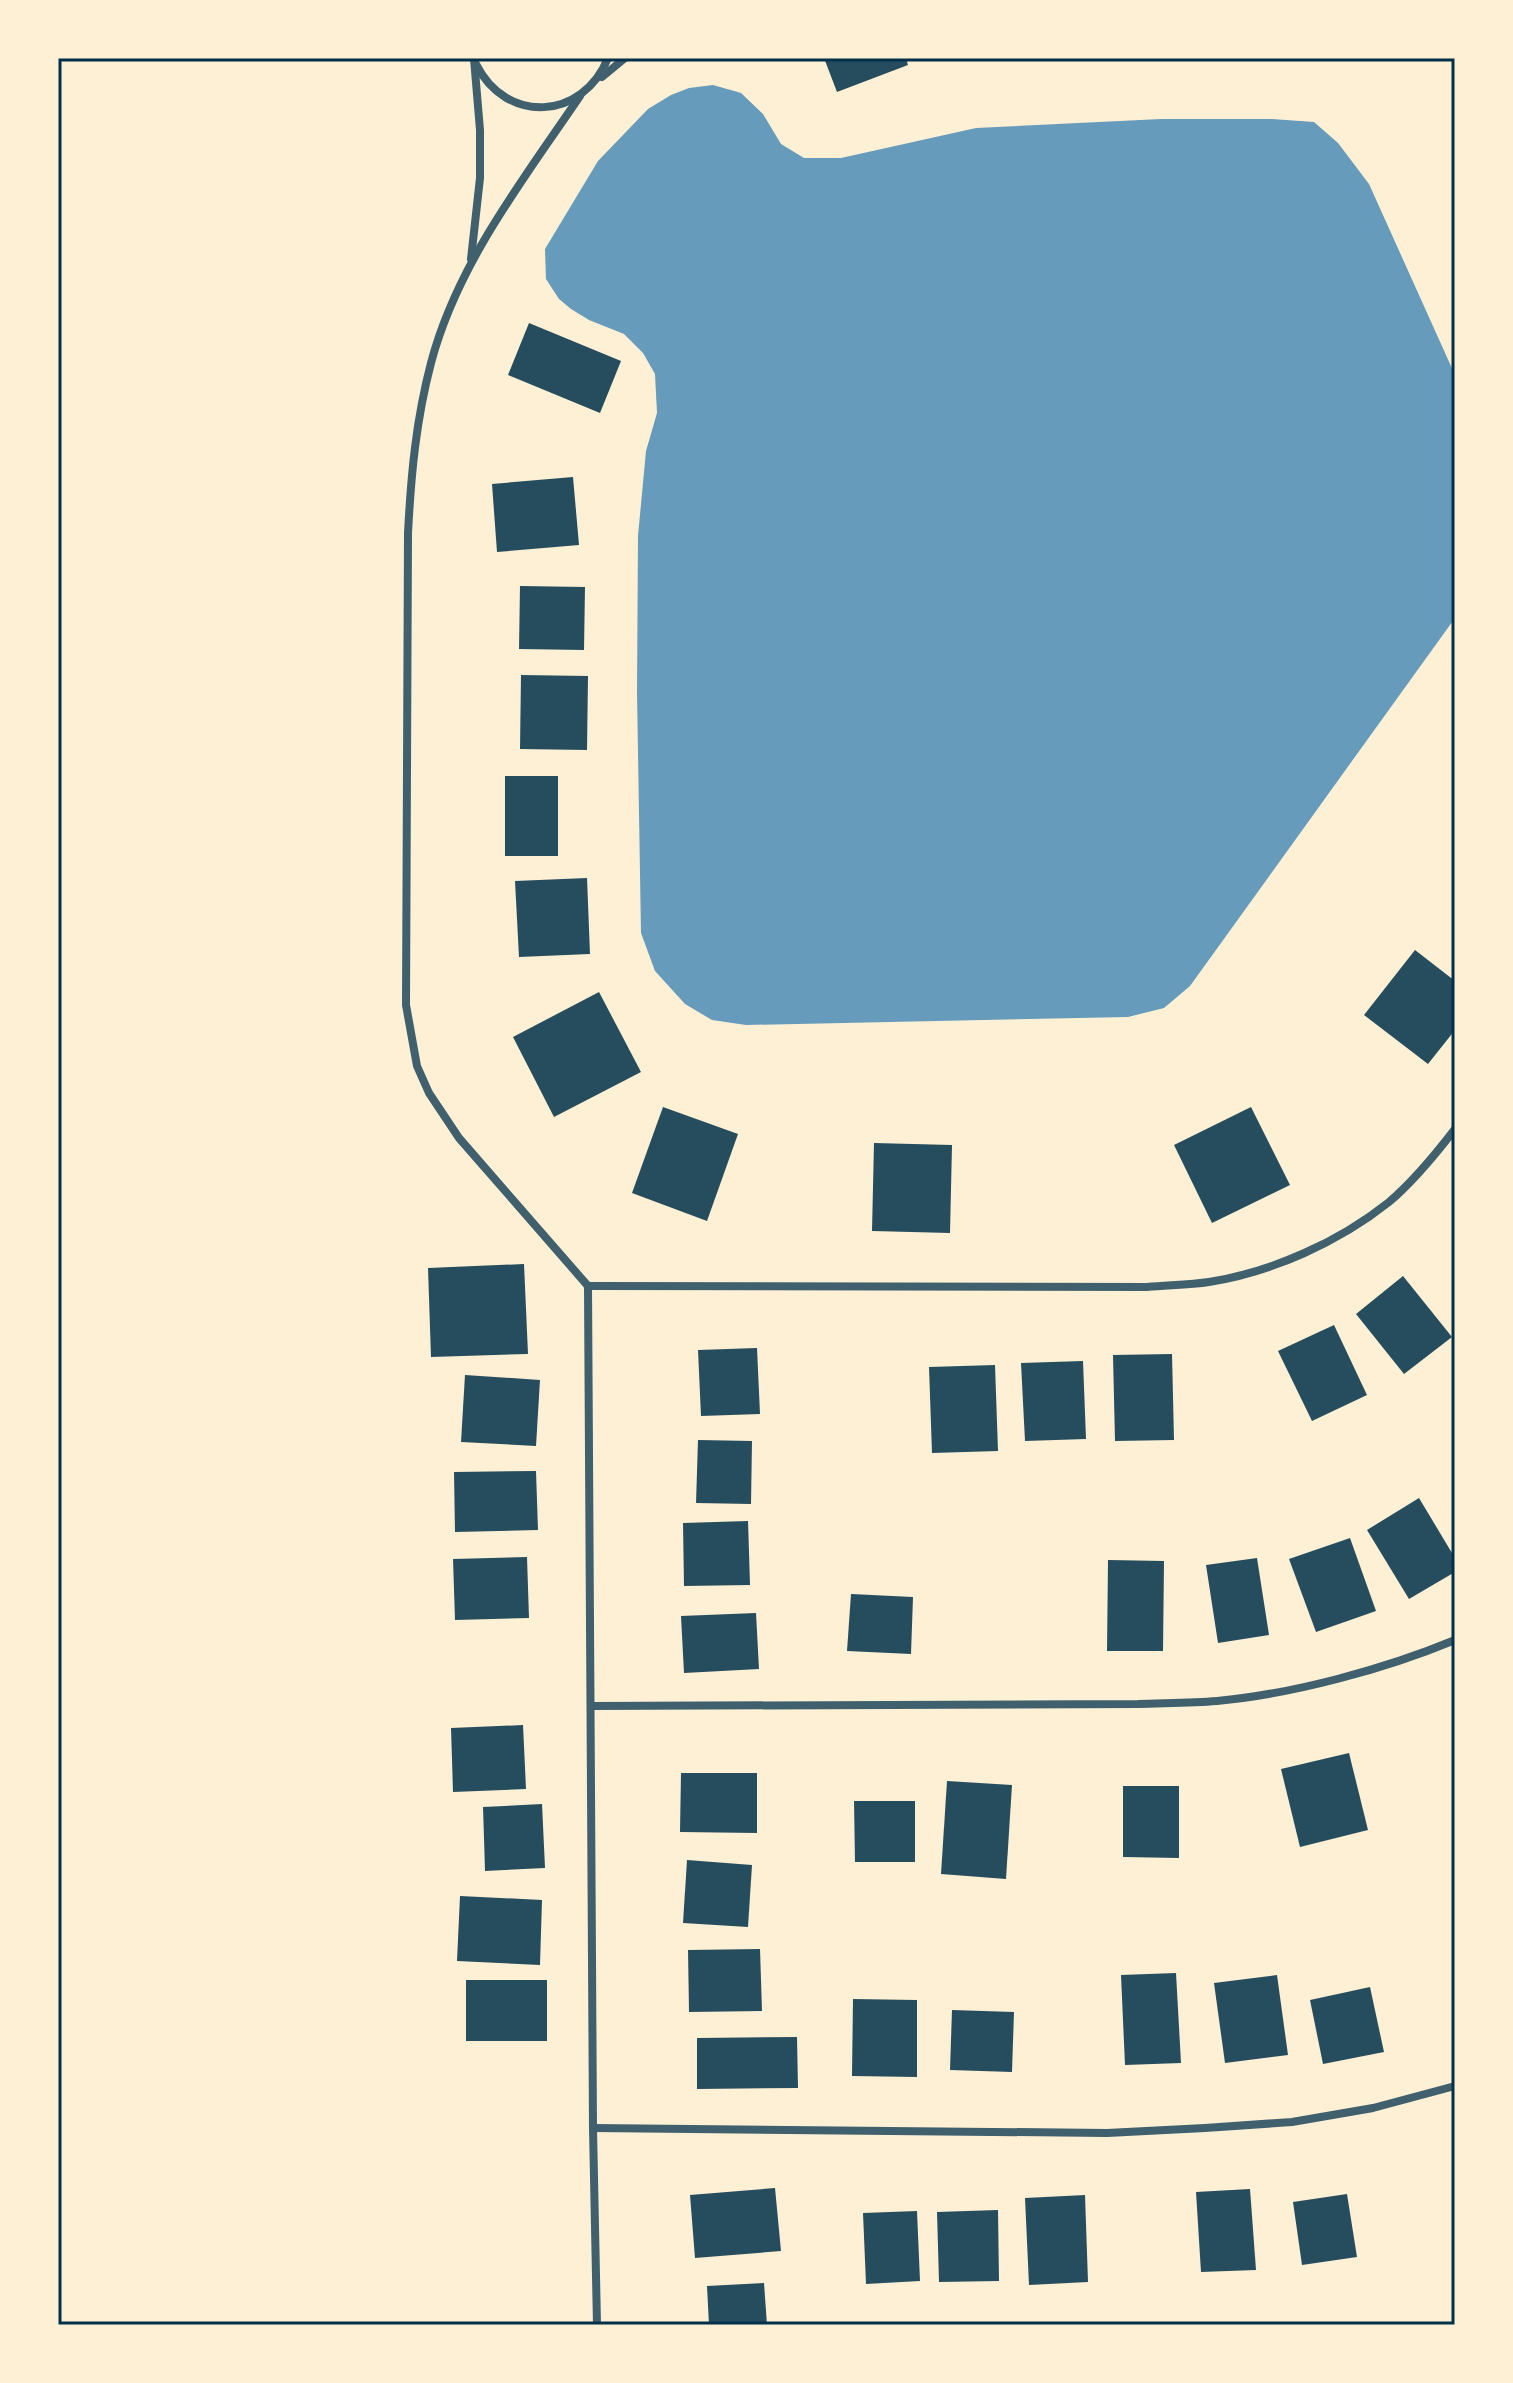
<svg xmlns="http://www.w3.org/2000/svg" width="1513" height="2383" viewBox="0 0 1513 2383" font-family="Raleway,sans-serif">
<style>
.water{fill:#669bbc}
.building{fill:#264d5e}
.lines{fill:none;stroke-linecap:round;stroke-linejoin:round}
.minor{stroke:#3f606c;stroke-width:8}
.neatline{fill:none;stroke:#003049;stroke-width:3}
</style>
<rect width="100%" height="100%" fill="#fdf0d5"/>
<path class="water" d="M 713,85 L 741,93 L 763,114 L 781,144 L 804,158 L 841,158 L 976,128 L 1161,119 L 1272,119 L 1314,122 L 1338,143 L 1369,184 L 1455,375 L 1455,618 L 1190,986 L 1164,1008 L 1128,1017 L 746,1025 L 712,1020 L 685,1004 L 655,971 L 641,933 L 637,692 L 638,536 L 646,451 L 657,413 L 655,374 L 643,353 L 624,334 L 589,320 L 571,309 L 559,299 L 546,279 L 545,249 L 598,161 L 648,109 L 671,95 L 689,88 Z"/>
<g class="building">
<path d="M 824,58 L 906,58 L 908,65 L 837,92 Z"/>
<path d="M 529,323 L 621,361 L 600,413 L 508,375 Z"/>
<path d="M 573,477 L 579,545 L 497,552 L 492,484 Z"/>
<path d="M 520,586 L 585,587 L 584,650 L 519,649 Z"/>
<path d="M 521,675 L 588,676 L 587,750 L 520,749 Z"/>
<rect x="505" y="776" width="53" height="80"/>
<path d="M 587,878 L 590,954 L 519,957 L 515,881 Z"/>
<path d="M 1415,950 L 1455,981 L 1455,1030 L 1428,1064 L 1364,1015 Z"/>
<path d="M 599,992 L 641,1072 L 554,1117 L 513,1037 Z"/>
<path d="M 663,1107 L 738,1134 L 707,1221 L 632,1193 Z"/>
<path d="M 1251,1107 L 1290,1185 L 1212,1223 L 1174,1145 Z"/>
<path d="M 874,1143 L 952,1145 L 950,1233 L 872,1231 Z"/>
<path d="M 524,1264 L 528,1354 L 431,1357 L 428,1268 Z"/>
<path d="M 1403,1276 L 1452,1337 L 1404,1374 L 1356,1314 Z"/>
<path d="M 1334,1325 L 1367,1395 L 1312,1421 L 1278,1351 Z"/>
<path d="M 757,1348 L 760,1414 L 701,1416 L 698,1350 Z"/>
<path d="M 1172,1354 L 1174,1440 L 1115,1441 L 1113,1355 Z"/>
<path d="M 1083,1361 L 1086,1439 L 1025,1441 L 1021,1363 Z"/>
<path d="M 995,1365 L 998,1451 L 932,1453 L 929,1367 Z"/>
<path d="M 465,1375 L 540,1380 L 536,1446 L 461,1442 Z"/>
<path d="M 698,1440 L 752,1441 L 751,1504 L 696,1503 Z"/>
<path d="M 536,1471 L 538,1530 L 455,1532 L 454,1472 Z"/>
<path d="M 1419,1498 L 1455,1558 L 1455,1572 L 1409,1599 L 1367,1530 Z"/>
<path d="M 748,1521 L 750,1585 L 684,1586 L 683,1523 Z"/>
<path d="M 1350,1538 L 1376,1611 L 1316,1632 L 1289,1559 Z"/>
<path d="M 527,1557 L 529,1618 L 455,1620 L 453,1559 Z"/>
<path d="M 1257,1558 L 1269,1635 L 1218,1643 L 1206,1565 Z"/>
<path d="M 1108,1560 L 1164,1561 L 1163,1651 L 1107,1651 Z"/>
<path d="M 851,1594 L 913,1597 L 911,1654 L 847,1651 Z"/>
<path d="M 756,1613 L 759,1669 L 684,1673 L 681,1616 Z"/>
<path d="M 523,1725 L 526,1789 L 453,1792 L 451,1728 Z"/>
<path d="M 1349,1753 L 1368,1830 L 1300,1847 L 1281,1769 Z"/>
<path d="M 681,1773 L 757,1773 L 757,1833 L 680,1832 Z"/>
<path d="M 947,1781 L 1012,1785 L 1006,1879 L 941,1874 Z"/>
<path d="M 1123,1786 L 1179,1786 L 1179,1858 L 1123,1857 Z"/>
<path d="M 854,1801 L 915,1801 L 915,1862 L 855,1862 Z"/>
<path d="M 542,1804 L 545,1868 L 485,1871 L 483,1807 Z"/>
<path d="M 687,1860 L 752,1865 L 748,1927 L 683,1923 Z"/>
<path d="M 460,1896 L 542,1900 L 540,1965 L 457,1961 Z"/>
<path d="M 760,1949 L 762,2011 L 689,2012 L 688,1950 Z"/>
<path d="M 1176,1973 L 1181,2063 L 1125,2065 L 1121,1975 Z"/>
<path d="M 1277,1975 L 1288,2055 L 1225,2063 L 1214,1983 Z"/>
<rect x="466" y="1980" width="81" height="61"/>
<path d="M 1370,1987 L 1384,2052 L 1323,2064 L 1310,2000 Z"/>
<path d="M 853,1999 L 917,2000 L 917,2077 L 852,2076 Z"/>
<path d="M 952,2010 L 1014,2012 L 1012,2072 L 950,2070 Z"/>
<path d="M 797,2037 L 798,2088 L 697,2089 L 697,2038 Z"/>
<path d="M 775,2188 L 781,2251 L 695,2258 L 690,2195 Z"/>
<path d="M 1250,2189 L 1256,2270 L 1201,2272 L 1196,2192 Z"/>
<path d="M 1347,2194 L 1357,2257 L 1302,2265 L 1293,2202 Z"/>
<path d="M 1085,2195 L 1088,2282 L 1029,2285 L 1025,2198 Z"/>
<path d="M 998,2210 L 999,2281 L 939,2282 L 937,2212 Z"/>
<path d="M 917,2211 L 920,2281 L 866,2284 L 863,2213 Z"/>
<path d="M 764,2283 L 767,2325 L 709,2325 L 707,2286 Z"/>
</g>
<g class="lines">
<g class="minor">
<path d="M 476,64 C 506,125 583,120 608,58"/>
<path d="M 602,77 L 625,58"/>
<path d="M 580,96 C 523,180 457,264 431,363 C 416,420 411,475 408,533 L 406,1005 L 417,1066 L 429,1093 L 459,1138 L 588,1286 L 593,2128 L 597,2325"/>
<path d="M 471,259 L 480,178 L 480,130 L 474,59"/>
<path d="M 588,1286 L 1147,1287 C 1168,1285 1189,1285 1209,1282 C 1272,1272 1339,1242 1389,1202 C 1414,1181 1435,1155 1455,1129"/>
<path d="M 592,1706 L 1138,1704 C 1164,1703 1191,1703 1217,1701 C 1293,1694 1385,1669 1455,1640"/>
<path d="M 593,2128 L 1107,2133 L 1205,2128 L 1292,2122 L 1373,2108 L 1455,2086"/>
</g>
</g>
<rect width="1513" height="2383" fill="none" stroke="#fdf0d5" stroke-width="120"/>
<rect x="60" y="60" width="1393" height="2263" class="neatline"/>
</svg>
